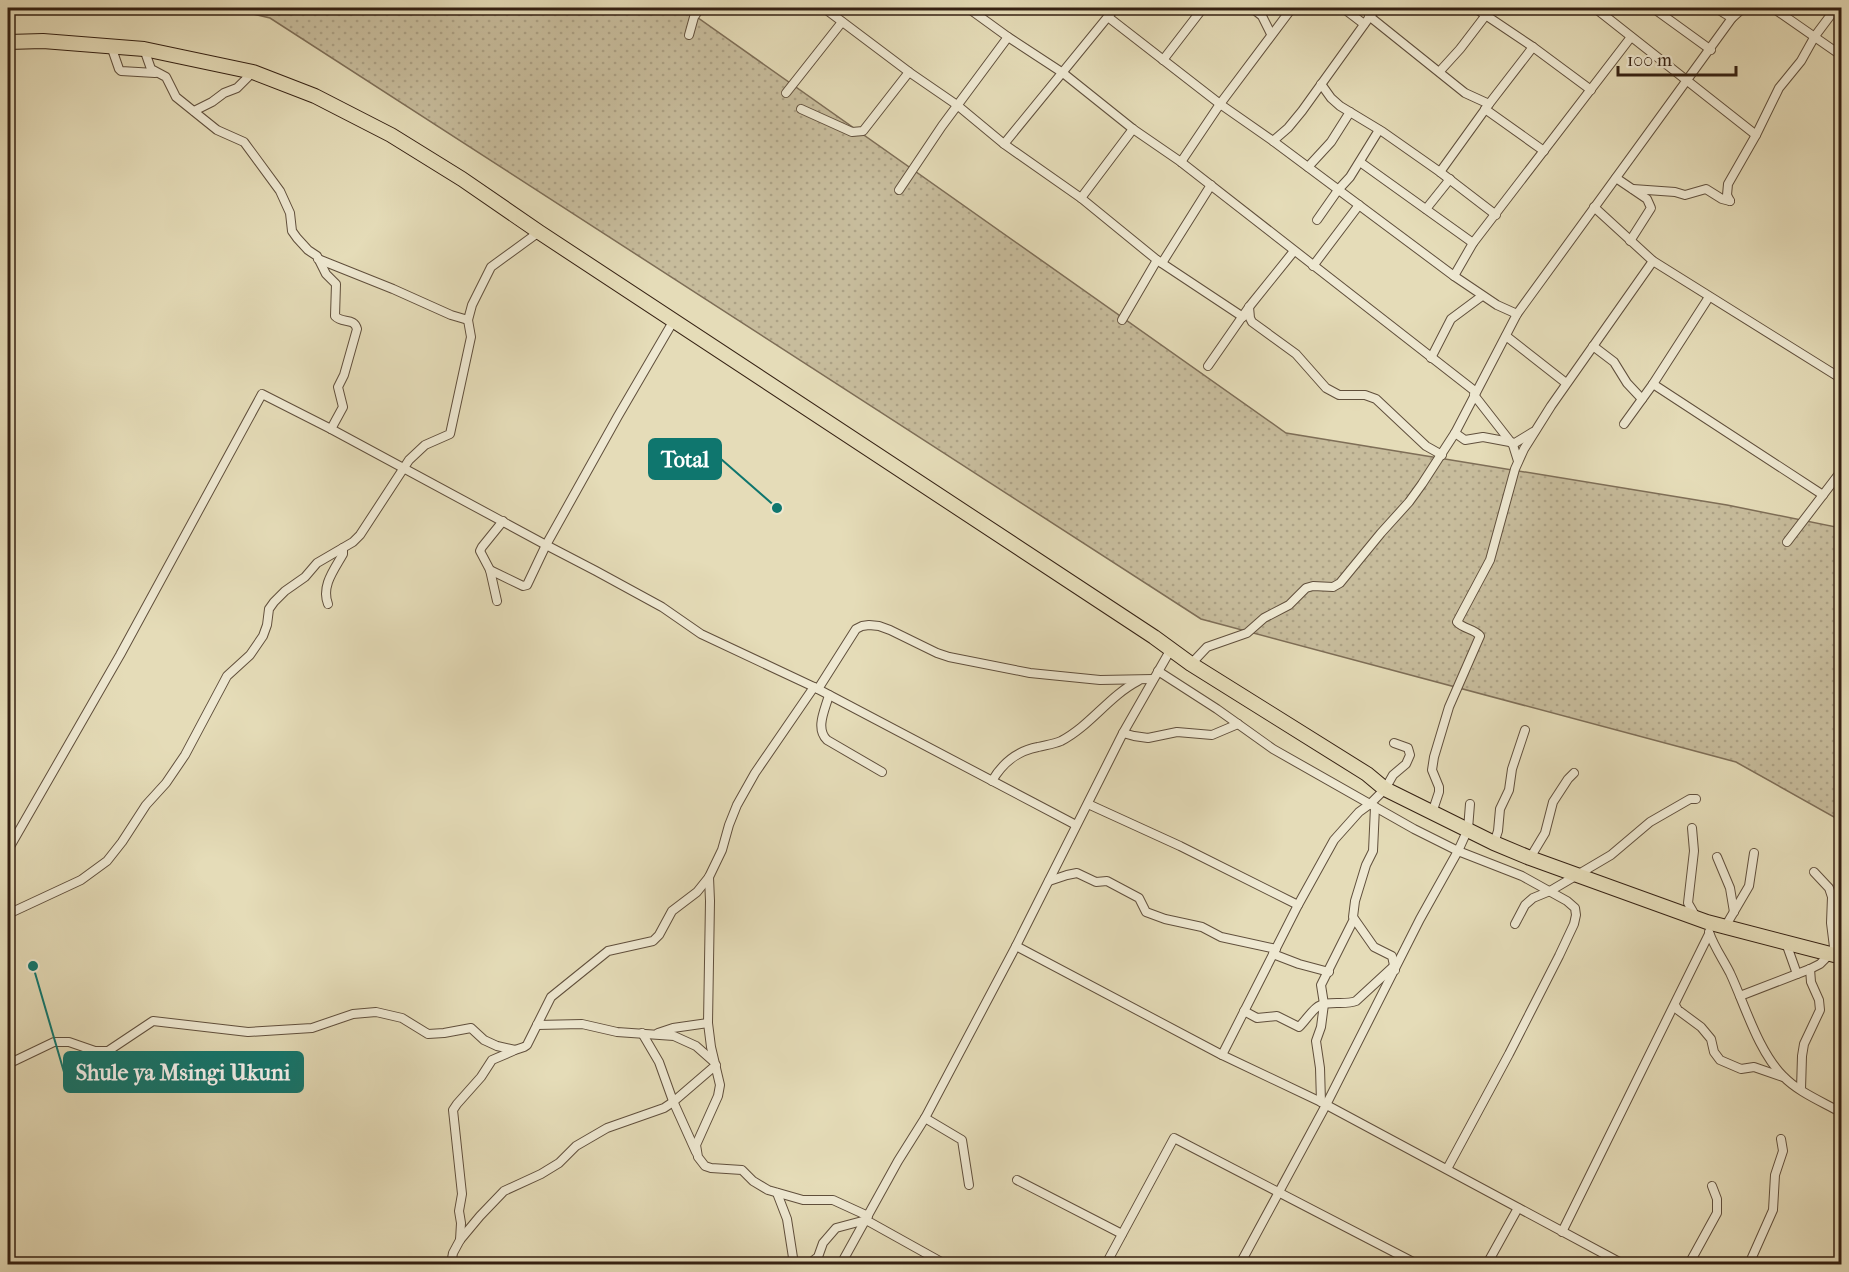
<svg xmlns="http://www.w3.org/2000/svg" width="1849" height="1272" viewBox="0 0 1849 1272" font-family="'IM FELL French Canon',serif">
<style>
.green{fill:url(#green-dots);stroke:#7e6e57;stroke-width:1.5}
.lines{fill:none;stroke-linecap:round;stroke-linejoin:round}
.street-casing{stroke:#604f3c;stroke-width:10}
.highway-casing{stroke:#342012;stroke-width:16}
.street{stroke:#eee8d1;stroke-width:8}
.highway{stroke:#e5dcb8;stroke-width:14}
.leader{fill:none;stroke:#0f766e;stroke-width:2}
.callout-dot{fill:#0f766e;stroke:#eee8d1;stroke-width:2}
.callout{fill:#0f766e;stroke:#0f766e;stroke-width:2}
.callout-label{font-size:22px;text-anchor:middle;font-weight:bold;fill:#fff}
</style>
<defs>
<pattern id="green-dots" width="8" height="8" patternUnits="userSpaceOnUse" patternTransform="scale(1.5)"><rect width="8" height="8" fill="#c7bc9c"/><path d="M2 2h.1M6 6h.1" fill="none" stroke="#aca185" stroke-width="1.8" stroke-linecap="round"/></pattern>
</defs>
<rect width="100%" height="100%" fill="#e5dcb8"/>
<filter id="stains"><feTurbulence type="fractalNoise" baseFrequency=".00333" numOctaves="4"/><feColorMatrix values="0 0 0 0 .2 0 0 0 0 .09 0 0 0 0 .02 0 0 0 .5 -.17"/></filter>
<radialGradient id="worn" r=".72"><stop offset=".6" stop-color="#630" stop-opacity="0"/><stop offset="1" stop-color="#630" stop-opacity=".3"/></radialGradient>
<path class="green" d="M 228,8 L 684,8 L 1286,433 L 1727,505 L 1841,528 L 1841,821 L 1736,762 L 1201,619 L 270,18 Z"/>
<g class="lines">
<g class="street-casing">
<g id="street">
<path d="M 824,8 L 909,72 L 957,105 L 1004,144 L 1081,198 L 1157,260 L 1243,317"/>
<path d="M 968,8 L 1008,37 L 1063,73 L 1133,129 L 1181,162 L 1476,392"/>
<path d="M 1252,8 L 1262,16 L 1271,34"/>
<path d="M 1343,8 L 1364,24"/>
<path d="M 1475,8 L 1533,47 L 1591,90"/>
<path d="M 1595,8 L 1756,135"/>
<path d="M 1653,8 L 1711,50"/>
<path d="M 1716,8 L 1732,18"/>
<path d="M 1773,8 L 1842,56"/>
<path d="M 1369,16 L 1465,93 L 1489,104"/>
<path d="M 1108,17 L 1220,104 L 1273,141 L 1454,276 L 1497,305 L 1517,314"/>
<path d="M 689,35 L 694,17 L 700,8"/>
<path d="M 111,46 L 119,69 L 121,71 L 155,73"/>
<path d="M 144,49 L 151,69 L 166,77 L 176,97 L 217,130 L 244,142 L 280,191 L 290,213 L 292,231 L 297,238 L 308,250 L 317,256 L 326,274 L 336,284 L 335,316 C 342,324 354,317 357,329 L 344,375 L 338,387 L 343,407 L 331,429"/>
<path d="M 1163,60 L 1203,8"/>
<path d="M 1440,71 L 1460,49 L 1486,15"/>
<path d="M 1321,84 L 1331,98 L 1340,106 L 1383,132 L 1440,172 L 1496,215"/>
<path d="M 786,93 L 842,22"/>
<path d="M 801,109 L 852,132 L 863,131 L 909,72"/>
<path d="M 1485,109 L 1544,151"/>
<path d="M 194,111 L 212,102 L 224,93 L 237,88 L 253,72"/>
<path d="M 1273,141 L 1288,128 L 1302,111 L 1376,8"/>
<path d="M 1004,144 L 1115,8"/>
<path d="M 1181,162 L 1220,104 L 1292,8"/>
<path d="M 1360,162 L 1473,243"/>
<path d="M 1308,167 L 1331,142 L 1350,112"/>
<path d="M 1440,172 L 1489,104 L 1533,47"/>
<path d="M 1616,178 L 1647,199 L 1651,208 L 1630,241"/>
<path d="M 1633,189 L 1675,192 L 1685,195 L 1706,189 L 1722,199 L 1730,201"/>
<path d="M 899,190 L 942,126 L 1008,37"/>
<path d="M 1081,198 L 1133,129"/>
<path d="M 1730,201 L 1727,195 L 1728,184 L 1756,135 L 1779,88 L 1801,61 L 1815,36 L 1836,8"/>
<path d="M 1594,207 L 1653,261 L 1842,379"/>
<path d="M 1426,209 L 1450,179"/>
<path d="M 1317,220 L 1338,190 L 1350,177 L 1379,130"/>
<path d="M 318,259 L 393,289 L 451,315 L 468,320 L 472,305 L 491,267 L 539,232"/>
<path d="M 1162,263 L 1211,185"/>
<path d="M 1313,266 L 1359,205"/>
<path d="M 1454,276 L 1473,243 L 1631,37"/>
<path d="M 1249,307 L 1250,318 L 1252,322 L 1296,354 L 1326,388 L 1339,395 L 1365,395 L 1376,399 L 1426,446 L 1442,455"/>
<path d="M 1122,320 L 1157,260"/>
<path d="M 1506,336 L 1566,383"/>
<path d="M 1593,346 L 1614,362 L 1627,383 L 1642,399"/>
<path d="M 1431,358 L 1451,319 L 1482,296"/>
<path d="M 1208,366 L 1249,307 L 1294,251"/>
<path d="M 1653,384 L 1823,495"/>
<path d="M 1474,395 L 1513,445 L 1518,461"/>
<path d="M 1624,424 L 1653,384 L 1709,297"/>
<path d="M 1455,433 L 1465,440 L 1483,437 L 1515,443 L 1533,432"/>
<path d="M 1787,542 L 1842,470"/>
<path d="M 490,570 L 523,586 L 527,585 L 546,545 L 618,416 L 674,320"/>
<path d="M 497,601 L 490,570 L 480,551 L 482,547 L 503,521"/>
<path d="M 328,604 C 321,586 334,570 343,554 L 343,548"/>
<path d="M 1191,664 L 1207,647 L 1247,633 L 1264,618 L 1289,605 L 1306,588 L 1313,586 L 1333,587 L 1340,583 L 1381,533 L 1409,502 L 1422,484 L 1455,433 L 1517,314 L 1732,18 L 1743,8"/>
<path d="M 1158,671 L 1217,709 L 1273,749 L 1414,829 L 1458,851 L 1522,876 L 1567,901 L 1575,908 L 1576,915 L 1574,924 L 1559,956 L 1509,1054 L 1447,1169"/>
<path d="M 818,689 L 856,629 L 862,626 L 869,625 L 879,626 L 890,630 L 937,653 L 949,657 L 1030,673 L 1100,680 L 1153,679"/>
<path d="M 829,695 C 825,710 815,728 827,740 L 882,772"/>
<path d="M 1123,733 L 1134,736 L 1148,738 L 1177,732 L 1212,735 L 1238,724"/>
<path d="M 992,781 C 1003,762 1017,751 1038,747 C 1046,745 1054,744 1061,741 C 1090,726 1109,696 1138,681"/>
<path d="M 1088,804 L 1180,846 L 1298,905"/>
<path d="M 1375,807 L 1373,851 L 1366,865 L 1355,901 L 1353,917 L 1374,947 L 1392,956 L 1395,970"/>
<path d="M 1432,813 L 1439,792 L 1439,787 L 1432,770 L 1434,757 L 1449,707 L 1480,636 C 1475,629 1463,629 1457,622 L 1490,560 L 1515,469 L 1524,449 L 1551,406 L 1653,261"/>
<path d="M 1692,828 L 1694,851 L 1688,903 L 1696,917"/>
<path d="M 1494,843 L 1498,831 L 1500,809 L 1509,790 L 1512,769 L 1525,730"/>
<path d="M 8,850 L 120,655 L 262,394 L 331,429 L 546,545 L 596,571 L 662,607 L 701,634 L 814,687 L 1076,825"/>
<path d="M 1717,857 L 1730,888 L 1734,912"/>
<path d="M 1530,858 L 1545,833 L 1553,802 L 1568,779 L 1574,773"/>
<path d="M 1814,872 L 1829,888 L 1832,897 L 1831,923 L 1835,955"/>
<path d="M 709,877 L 710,901 L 708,1023 L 711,1047 L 720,1085 L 718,1096 L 696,1145 L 698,1157 L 705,1166 L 711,1168 L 742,1170 L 753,1181 L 768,1190 L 803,1200 L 833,1200 L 868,1216"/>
<path d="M 1049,881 L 1067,875 L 1077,873 L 1096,882 L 1107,881 L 1139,898 L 1146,912 L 1165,919 L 1202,927 L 1221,937 L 1276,949"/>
<path d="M 8,914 L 81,880 L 107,861 L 122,842 L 146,805 L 166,783 L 185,755 L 227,676 L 250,655 L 263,636 L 267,625 L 269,609 L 274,602 L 285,591 L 305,577 L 317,563 L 353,542 L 360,535 L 409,460 L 425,445 L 450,434 L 471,337 L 468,320"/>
<path d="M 1515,924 L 1525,905 L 1533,898 L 1550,891 L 1611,855 L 1650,822 L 1690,799 L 1696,799"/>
<path d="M 1725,927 L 1749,886 L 1754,853"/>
<path d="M 1709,932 C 1714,947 1723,959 1730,973 C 1745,1005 1758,1051 1783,1076 C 1798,1092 1823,1102 1842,1113"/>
<path d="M 1786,943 L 1797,974"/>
<path d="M 1016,946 L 1222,1055 L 1321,1102 L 1623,1264"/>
<path d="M 1273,954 L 1299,964 L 1329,972"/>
<path d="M 1740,996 L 1810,969 L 1820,964 L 1830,954"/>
<path d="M 1675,1005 L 1678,1010 L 1701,1027 L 1711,1039 L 1714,1052 L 1720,1060 L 1741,1069 L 1754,1067 L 1783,1077"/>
<path d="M 1244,1011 L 1257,1018 L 1277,1016 L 1299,1027 C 1305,1021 1310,1013 1316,1008 C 1327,999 1344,1006 1356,1001 L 1394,966"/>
<path d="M 537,1025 L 582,1024 L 617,1032 L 674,1036 L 696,1046 L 713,1061"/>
<path d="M 642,1033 L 659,1062 L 673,1101 L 696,1152"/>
<path d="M 658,1033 L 673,1028 L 708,1023"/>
<path d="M 1222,1055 L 1298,905 L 1334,840 L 1359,812 L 1370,804 L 1385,789 L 1393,775 L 1406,764 L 1410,755 L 1408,748 L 1394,743"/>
<path d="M 8,1064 L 54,1042 L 69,1042 L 95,1051 L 108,1051 L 153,1021 L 248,1032 L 312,1028 L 353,1014 L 376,1012 L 402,1018 L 428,1034 L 444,1033 L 471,1028 L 484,1040 L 497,1046 L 515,1050 L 524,1047 L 527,1045 L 551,997 L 608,951 L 653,941 L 659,935 L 672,911 L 697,892 L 709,877 L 722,850 L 729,825 L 737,805 L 755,773 L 814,687"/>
<path d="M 1801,1089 L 1802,1056 L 1804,1044 L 1820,1010 L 1819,1000 L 1811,982 L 1810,969"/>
<path d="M 1321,1102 L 1320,1068 L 1316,1041 L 1321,1027 L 1324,1004 L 1321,985 L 1354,919"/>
<path d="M 925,1118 L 962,1140 L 969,1185"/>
<path d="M 1017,1180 L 1122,1234"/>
<path d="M 777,1193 L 787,1219 L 794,1264"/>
<path d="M 1562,1232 L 1709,934"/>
<path d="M 460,1240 L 461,1223 L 459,1211 L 462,1194 L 453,1110 L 457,1104 L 481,1077 L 492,1060 L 513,1051"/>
<path d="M 451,1264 L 453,1253 L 460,1240 L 480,1216 L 504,1191 L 541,1174 L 559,1163 L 576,1146 L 607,1128 L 664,1108 L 673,1102 L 716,1065"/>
<path d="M 809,1264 L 818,1257 L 823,1243 L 836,1228 L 866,1220 L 945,1264"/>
<path d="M 841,1264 L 898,1161 L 925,1118 L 1016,946 L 1123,733 L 1171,649"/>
<path d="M 1106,1264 L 1174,1138 L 1417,1264"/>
<path d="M 1240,1264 L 1326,1105 L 1420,919 L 1458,851 L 1468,829 L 1470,804"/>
<path d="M 1487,1264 L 1518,1208"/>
<path d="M 1689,1264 L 1717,1213 L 1717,1199 L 1712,1186"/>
<path d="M 1749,1264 L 1773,1210 L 1775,1175 L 1783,1151 L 1781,1139"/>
</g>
</g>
<g class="highway-casing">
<path id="highway" d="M 8,42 L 43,41 L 144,49 L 253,72 L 315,96 L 391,135 L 462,179 L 539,232 L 1154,637 L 1191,664 L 1367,774 L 1385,789 L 1494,843 L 1530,858 L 1707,922 L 1842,957"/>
</g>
<use href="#street" class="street"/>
<use href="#highway" class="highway"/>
</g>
<path class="leader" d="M777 508L721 459M33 966L64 1072"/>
<g class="callout-dot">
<circle cx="777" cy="508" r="6"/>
<circle cx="33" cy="966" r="6"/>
</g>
<g class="callout">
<rect x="649" y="439" width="72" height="40" rx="6"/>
<rect x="64" y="1052" width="239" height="40" rx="6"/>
</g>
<g class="callout-label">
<text x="685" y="467">Total</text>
<text x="183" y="1080">Shule ya Msingi Ukuni</text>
</g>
<rect width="1849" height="1272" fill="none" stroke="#e5dcb8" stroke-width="30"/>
<rect x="9" y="9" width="1831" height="1254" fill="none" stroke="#342012" stroke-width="3"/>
<rect x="15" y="15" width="1819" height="1242" fill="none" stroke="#342012" stroke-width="1.5"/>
<path d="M1618 66v9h118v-9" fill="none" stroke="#342012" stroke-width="3"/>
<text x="1627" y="66" font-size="18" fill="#342012" stroke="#eee8d1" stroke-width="4.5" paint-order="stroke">100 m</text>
<rect width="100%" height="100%" filter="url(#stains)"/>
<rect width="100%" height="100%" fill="url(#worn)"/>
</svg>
